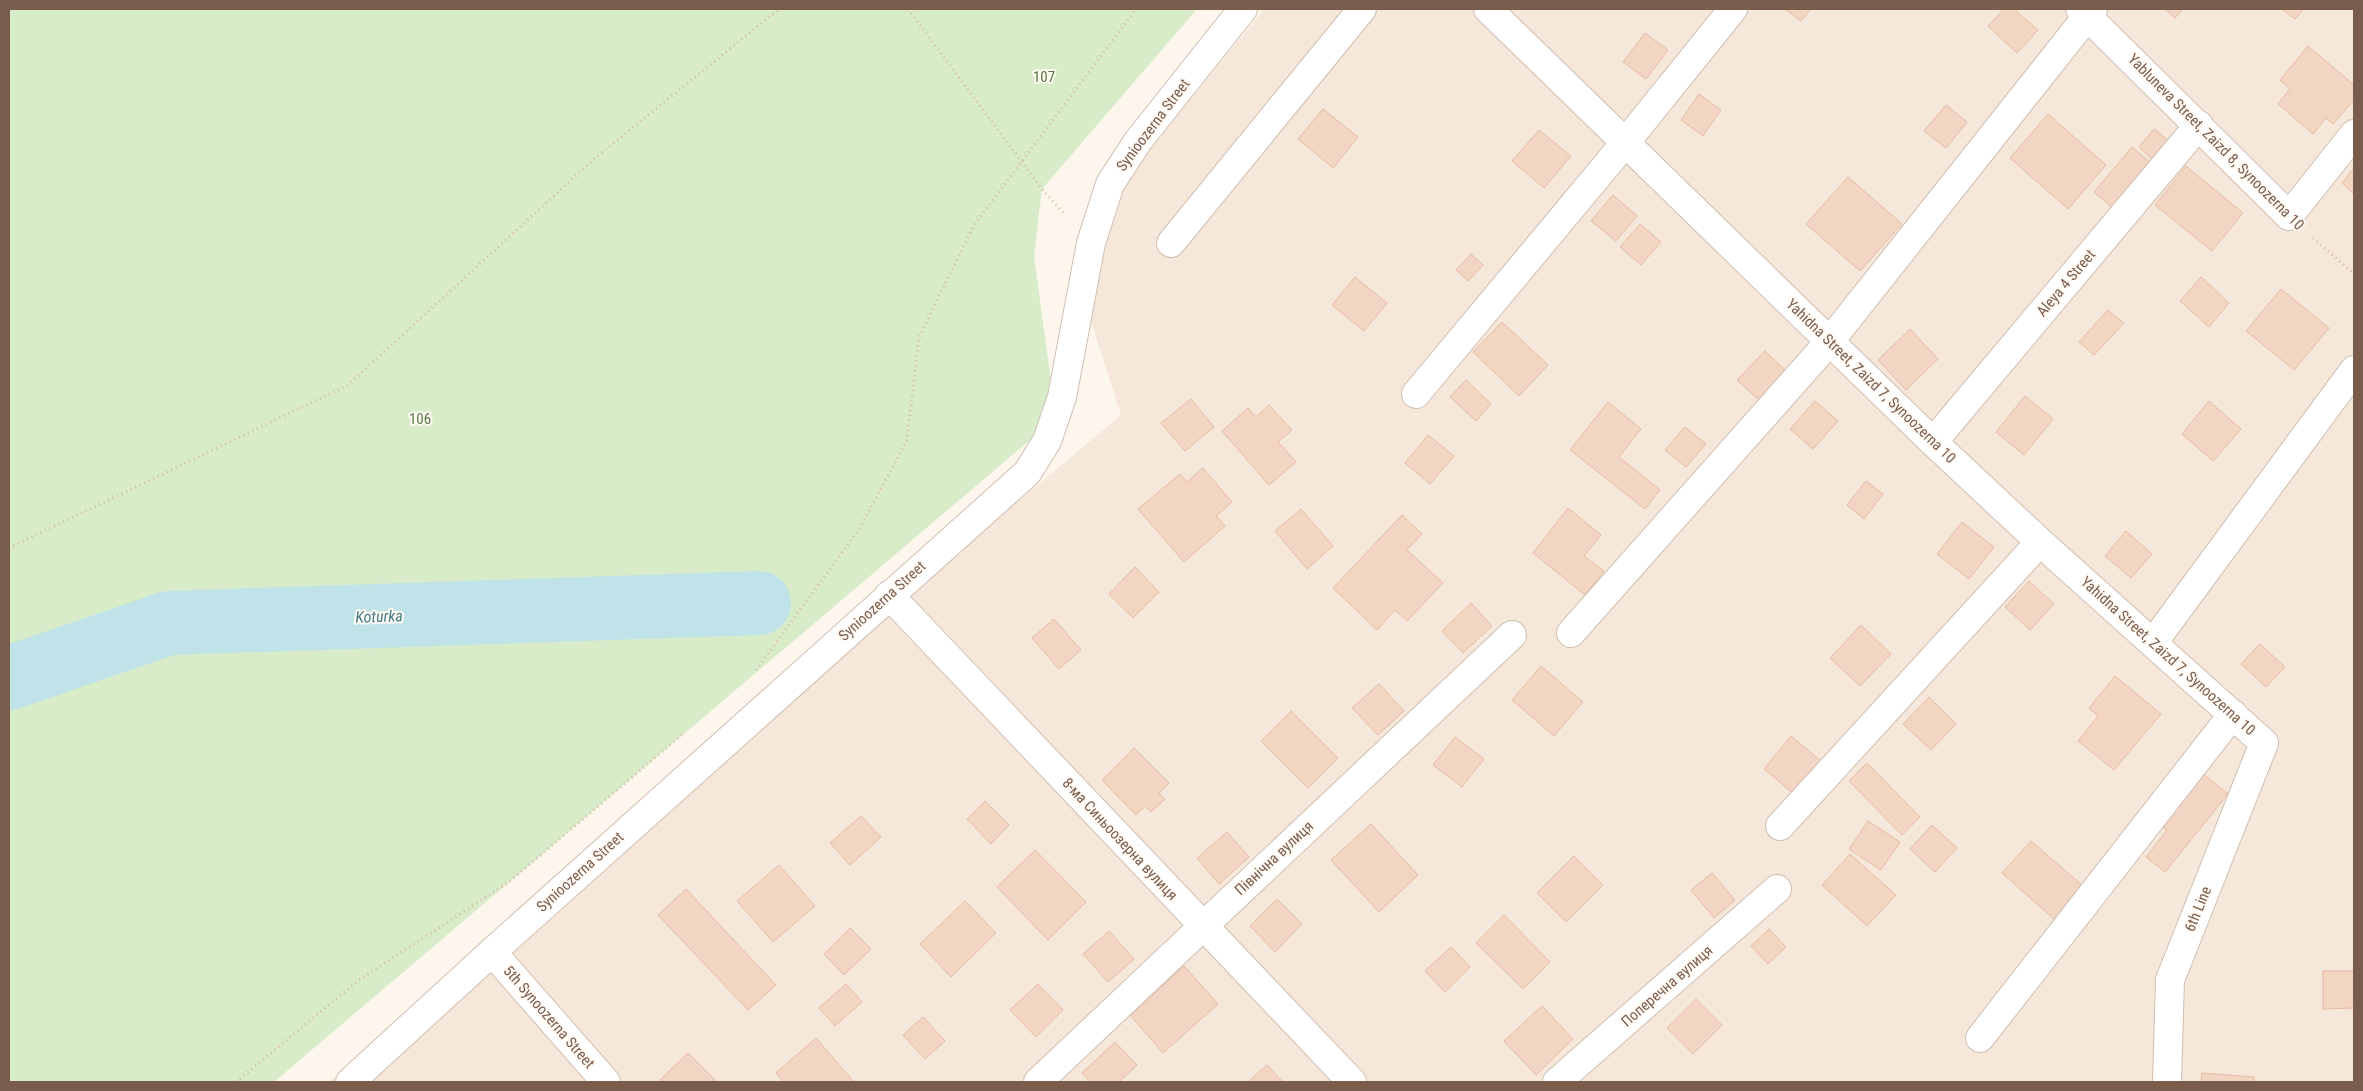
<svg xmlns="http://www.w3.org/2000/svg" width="2363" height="1091" viewBox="0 0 2363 1091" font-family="'Roboto Condensed',sans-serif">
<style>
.residential{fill:#f5e8da}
.green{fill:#d8ecc9}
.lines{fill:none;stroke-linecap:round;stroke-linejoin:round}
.river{stroke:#bfe3e8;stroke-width:64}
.building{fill:#f3d5c3;stroke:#e6bba3}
.street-casing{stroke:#d1beb0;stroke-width:30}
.path{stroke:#d9b8a5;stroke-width:3;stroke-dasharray:1 4;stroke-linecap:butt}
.street{stroke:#fff;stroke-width:28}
.labels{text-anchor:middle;stroke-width:4;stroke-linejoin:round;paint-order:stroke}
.park-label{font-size:15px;fill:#537a41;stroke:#fffaf3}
.street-label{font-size:15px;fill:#7a5c4d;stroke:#fffaf3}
.water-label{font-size:16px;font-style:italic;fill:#437c86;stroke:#fffaf3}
</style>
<rect width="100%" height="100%" fill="#fdf6ec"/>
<path class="residential" d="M 1264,9 L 2354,9 L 2354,1082 L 329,1082 L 397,1023 L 1121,415 L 1082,293 L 1120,185 Z"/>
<path class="green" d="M 9,9 L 1197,9 L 1042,189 L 1034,256 L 1056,418 L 274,1082 L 9,1082 Z"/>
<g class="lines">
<path class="river" d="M 9,678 L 169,623 L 759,603"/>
</g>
<g class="building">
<path d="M 1785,9 L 1811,9 L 1801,21 Z"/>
<path d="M 2004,9 L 2014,9 L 2038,30 L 2017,53 L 1988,26 Z"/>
<path d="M 2165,9 L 2183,9 L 2175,18 Z"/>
<path d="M 2282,9 L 2304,9 L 2295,19 Z"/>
<path d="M 1645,33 L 1668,50 L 1646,79 L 1623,62 Z"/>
<path d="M 2308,46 L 2354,85 L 2354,100 L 2333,124 L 2326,118 L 2313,134 L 2278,104 L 2290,89 L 2280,80 Z"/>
<path d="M 1699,94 L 1721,110 L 1703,136 L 1681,120 Z"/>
<path d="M 1946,105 L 1967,122 L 1946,148 L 1924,131 Z"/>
<path d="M 1323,109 L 1358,137 L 1333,168 L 1298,139 Z"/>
<path d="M 2048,114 L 2106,165 L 2068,209 L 2010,158 Z"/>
<path d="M 2154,129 L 2173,144 L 2157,163 L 2139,147 Z"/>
<path d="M 1539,130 L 1571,156 L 1544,188 L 1512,161 Z"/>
<path d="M 2132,147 L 2153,165 L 2115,210 L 2094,192 Z"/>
<path d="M 2186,166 L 2243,213 L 2212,251 L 2155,205 Z"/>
<path d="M 2354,168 L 2354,194 L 2342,183 Z"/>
<path d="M 1848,177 L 1902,224 L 1860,271 L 1806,224 Z"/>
<path d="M 1613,195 L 1637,216 L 1616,241 L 1591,221 Z"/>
<path d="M 1640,224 L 1661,242 L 1641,265 L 1620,247 Z"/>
<path d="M 1471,254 L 1483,265 L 1468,281 L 1456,270 Z"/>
<path d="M 1355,277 L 1387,303 L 1364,331 L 1332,305 Z"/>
<path d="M 2201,277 L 2229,303 L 2209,327 L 2180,301 Z"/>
<path d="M 2281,289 L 2329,328 L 2294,370 L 2246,331 Z"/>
<path d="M 2108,310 L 2124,323 L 2094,355 L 2079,342 Z"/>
<path d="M 1502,322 L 1548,365 L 1519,396 L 1473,352 Z"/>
<path d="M 1910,329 L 1938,359 L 1906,390 L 1878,360 Z"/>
<path d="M 1765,351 L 1786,371 L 1759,400 L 1737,380 Z"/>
<path d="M 1466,380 L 1491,404 L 1476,421 L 1450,397 Z"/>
<path d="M 2025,396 L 2053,419 L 2024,455 L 1996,432 Z"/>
<path d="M 1191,399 L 1214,427 L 1185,451 L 1161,423 Z"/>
<path d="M 1815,401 L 1838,421 L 1813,449 L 1790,429 Z"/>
<path d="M 2209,401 L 2241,429 L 2213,461 L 2182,434 Z"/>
<path d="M 1608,402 L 1641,429 L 1619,457 L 1660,490 L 1645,509 L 1570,450 Z"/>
<path d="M 1269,405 L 1292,430 L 1278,442 L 1296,462 L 1269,485 L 1222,431 L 1248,408 L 1256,417 Z"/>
<path d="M 1685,427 L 1706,444 L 1686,467 L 1665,450 Z"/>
<path d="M 1428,435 L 1454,456 L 1430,484 L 1405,463 Z"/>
<path d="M 1203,468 L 1232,502 L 1216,516 L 1225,526 L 1184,562 L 1138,509 L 1180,474 L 1187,482 Z"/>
<path d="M 1866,481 L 1883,494 L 1864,519 L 1847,505 Z"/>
<path d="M 1568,508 L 1601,535 L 1584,556 L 1604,571 L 1585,595 L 1533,553 Z"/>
<path d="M 1301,509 L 1333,546 L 1307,569 L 1275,531 Z"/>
<path d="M 1402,515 L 1422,534 L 1407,550 L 1443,583 L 1407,621 L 1395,610 L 1377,630 L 1333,588 Z"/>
<path d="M 1962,522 L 1994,547 L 1969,579 L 1937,554 Z"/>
<path d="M 2126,531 L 2152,554 L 2131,578 L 2105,556 Z"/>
<path d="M 1135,567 L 1159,592 L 1133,618 L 1109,594 Z"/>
<path d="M 2029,581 L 2054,604 L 2030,630 L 2005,607 Z"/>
<path d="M 1471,603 L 1492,626 L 1463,653 L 1442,631 Z"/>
<path d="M 1054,619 L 1081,650 L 1059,669 L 1032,638 Z"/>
<path d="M 1861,625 L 1891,654 L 1860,686 L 1830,658 Z"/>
<path d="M 2260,644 L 2285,667 L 2266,687 L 2241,664 Z"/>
<path d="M 1541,666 L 1583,702 L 1554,736 L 1512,700 Z"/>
<path d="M 2115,676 L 2161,714 L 2114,770 L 2078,741 L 2098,716 L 2089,708 Z"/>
<path d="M 1379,684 L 1404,711 L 1378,735 L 1352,708 Z"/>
<path d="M 1929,697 L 1956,724 L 1931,750 L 1903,724 Z"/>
<path d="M 1291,711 L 1338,758 L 1308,788 L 1261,741 Z"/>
<path d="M 1791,736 L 1821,761 L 1794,794 L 1764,769 Z"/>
<path d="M 1455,737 L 1484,759 L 1462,787 L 1433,765 Z"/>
<path d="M 1134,748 L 1169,783 L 1159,793 L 1165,799 L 1151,812 L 1145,806 L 1136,815 L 1102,780 Z"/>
<path d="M 1867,763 L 1920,817 L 1902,835 L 1849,781 Z"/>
<path d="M 2203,774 L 2228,794 L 2165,872 L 2146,857 L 2167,830 L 2163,827 Z"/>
<path d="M 985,801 L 1009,825 L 991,844 L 967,819 Z"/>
<path d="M 861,816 L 881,837 L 850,865 L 830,843 Z"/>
<path d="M 1868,821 L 1900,842 L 1881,870 L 1849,849 Z"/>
<path d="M 1371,824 L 1418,875 L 1379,912 L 1331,860 Z"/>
<path d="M 1932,825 L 1957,848 L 1935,872 L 1910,849 Z"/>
<path d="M 1227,832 L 1249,857 L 1219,884 L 1197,858 Z"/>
<path d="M 2031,841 L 2084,887 L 2055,920 L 2002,873 Z"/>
<path d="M 1035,850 L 1086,902 L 1048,940 L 997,887 Z"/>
<path d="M 1850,854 L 1896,895 L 1867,926 L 1822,885 Z"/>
<path d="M 1574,856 L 1603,885 L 1566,922 L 1537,893 Z"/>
<path d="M 779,865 L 815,906 L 773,942 L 737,901 Z"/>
<path d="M 1712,873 L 1735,900 L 1714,918 L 1691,890 Z"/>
<path d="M 686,889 L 776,985 L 748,1010 L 658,915 Z"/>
<path d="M 1277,899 L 1302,924 L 1275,952 L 1250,926 Z"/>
<path d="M 965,901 L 996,933 L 951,977 L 920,944 Z"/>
<path d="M 1504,915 L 1550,962 L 1523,989 L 1476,943 Z"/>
<path d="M 850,928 L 871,949 L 844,975 L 824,954 Z"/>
<path d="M 1769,929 L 1786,947 L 1768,964 L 1751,946 Z"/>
<path d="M 1109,931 L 1134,959 L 1108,982 L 1083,954 Z"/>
<path d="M 1451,947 L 1470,967 L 1445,992 L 1425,971 Z"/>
<path d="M 1184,966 L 1218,1004 L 1163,1053 L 1130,1015 Z"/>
<path d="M 2323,971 L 2354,971 L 2354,1008 L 2323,1009 Z"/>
<path d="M 846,984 L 862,1002 L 835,1026 L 819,1008 Z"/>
<path d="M 1038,984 L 1063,1010 L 1036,1037 L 1010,1010 Z"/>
<path d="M 1696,999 L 1722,1025 L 1693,1054 L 1667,1028 Z"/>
<path d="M 1542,1006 L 1573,1039 L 1536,1075 L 1504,1041 Z"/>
<path d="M 923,1017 L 945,1041 L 925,1059 L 903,1035 Z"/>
<path d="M 816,1038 L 854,1082 L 784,1082 L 776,1073 Z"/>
<path d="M 1115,1042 L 1137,1065 L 1119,1082 L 1090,1082 L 1082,1073 Z"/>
<path d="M 688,1053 L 717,1082 L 662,1082 L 660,1080 Z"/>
<path d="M 1267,1065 L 1283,1082 L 1248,1082 Z"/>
<path d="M 2202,1073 L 2254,1077 L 2254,1082 L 2201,1082 Z"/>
</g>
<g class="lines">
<g class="street-casing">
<g id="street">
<path d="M 1488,9 L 1933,442 L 2040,542 L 2264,743 L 2170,980 L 2167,1082"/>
<path d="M 2080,9 L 2289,216 L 2354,134"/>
<path d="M 1171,243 L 1362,9"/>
<path d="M 1416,394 L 1625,143 L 1733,9"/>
<path d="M 1933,442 L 2199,125"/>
<path d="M 889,595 L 1352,1082"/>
<path d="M 1571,633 L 1830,341 L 2093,9"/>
<path d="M 2153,643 L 2354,370"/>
<path d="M 1780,826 L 2040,542"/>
<path d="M 492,952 L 606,1082"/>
<path d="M 1980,1038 L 2233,714"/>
<path d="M 350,1082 L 492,952 L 1027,473 L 1047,441 L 1062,397 L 1091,243 L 1110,184 L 1138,141 L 1243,9"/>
<path d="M 1038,1082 L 1512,635"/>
<path d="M 1557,1082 L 1777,889"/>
</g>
</g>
<g class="path">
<path d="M 908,9 L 1042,189 L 1065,215"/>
<path d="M 2313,238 L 2354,274"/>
<path d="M 9,548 L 348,385 L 594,159 L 779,9"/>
<path d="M 756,670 L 860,528 L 907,440 L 919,337 L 974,225 L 1136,9"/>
<path d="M 236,1082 L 359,980 L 509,882 L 684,733"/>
</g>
<use href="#street" class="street"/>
</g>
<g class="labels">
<g class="park-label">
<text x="1044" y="82">107</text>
<text x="420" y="424">106</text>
</g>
<g class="street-label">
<text transform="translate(1153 125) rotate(-53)" y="5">Synioozerna Street</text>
<text transform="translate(2216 142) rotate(45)" y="5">Yabluneva Street, Zaizd 8, Synoozerna 10</text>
<text transform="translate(2066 283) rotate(-50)" y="5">Aleya 4 Street</text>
<text transform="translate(1871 381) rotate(44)" y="5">Yahidna Street, Zaizd 7, Synoozerna 10</text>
<text transform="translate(882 601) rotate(-42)" y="5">Synioozerna Street</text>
<text transform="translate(2168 656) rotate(42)" y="5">Yahidna Street, Zaizd 7, Synoozerna 10</text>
<text transform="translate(1120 839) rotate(47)" y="5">8-ма Синьоозерна вулиця</text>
<text transform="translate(1274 858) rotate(-43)" y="5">Північна вулиця</text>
<text transform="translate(580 872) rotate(-42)" y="5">Synioozerna Street</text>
<text transform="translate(2198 909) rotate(-68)" y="5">6th Line</text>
<text transform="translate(1667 986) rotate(-41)" y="5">Поперечна вулиця</text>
<text transform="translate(549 1017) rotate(49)" y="5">5th Synoozerna Street</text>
</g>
<g class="water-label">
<text transform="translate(379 616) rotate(-2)" y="6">Koturka</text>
</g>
</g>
<rect width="2363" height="1091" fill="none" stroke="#7a5c4d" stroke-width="20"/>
</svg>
